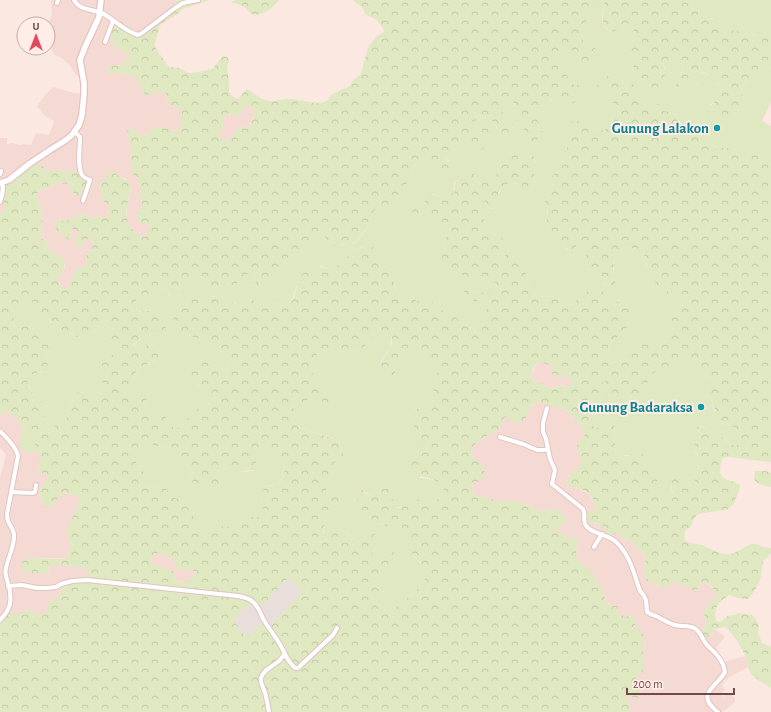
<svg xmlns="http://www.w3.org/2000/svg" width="771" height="712" viewBox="0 0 771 712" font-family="'Alegreya Sans',sans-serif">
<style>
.residential{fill:#f5dad3}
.industrial{fill:#eadedc}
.grass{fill:#dfe8c1}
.forest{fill:url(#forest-crowns);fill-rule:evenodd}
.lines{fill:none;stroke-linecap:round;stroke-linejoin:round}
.street-casing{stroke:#e1c4c1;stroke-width:6}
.secondary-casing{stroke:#e6c2be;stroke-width:8}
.street{stroke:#fff;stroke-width:4}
.secondary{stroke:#fff;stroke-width:5.5}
.culture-dot{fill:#0f9aa8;stroke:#ffede7;stroke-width:1.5}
.labels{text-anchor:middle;stroke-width:4;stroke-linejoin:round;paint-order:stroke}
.culture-label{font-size:15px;font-weight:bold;fill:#0d838f;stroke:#ffede7;text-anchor:end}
</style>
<defs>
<pattern id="forest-crowns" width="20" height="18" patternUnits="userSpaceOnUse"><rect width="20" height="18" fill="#dfe8c1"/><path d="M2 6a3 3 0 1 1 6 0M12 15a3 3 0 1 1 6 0" fill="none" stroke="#c3c8a7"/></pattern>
</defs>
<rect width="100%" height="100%" fill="#fbe8e1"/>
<g class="residential">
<path d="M 52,0 L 174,0 L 177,4 L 177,8 L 147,30 L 141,37 L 134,36 L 124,30 L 132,57 L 129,61 L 120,64 L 113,71 L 121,72 L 137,79 L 138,82 L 143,88 L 155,94 L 159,91 L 164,92 L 166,93 L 167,102 L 169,104 L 182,111 L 182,128 L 179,130 L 170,131 L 144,135 L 141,135 L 135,131 L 127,135 L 130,145 L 132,173 L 139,180 L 140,191 L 142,202 L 142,205 L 137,213 L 148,225 L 149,228 L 148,232 L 145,237 L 142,237 L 133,231 L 127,222 L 127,205 L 132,190 L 126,179 L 116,175 L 106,178 L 99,187 L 102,195 L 102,200 L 110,206 L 107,217 L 105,218 L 102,218 L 98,216 L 95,218 L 80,214 L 72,220 L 66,221 L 54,220 L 56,231 L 65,236 L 67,239 L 71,237 L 70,231 L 72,229 L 76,229 L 78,231 L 76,240 L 92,238 L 93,246 L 86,256 L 87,263 L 86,266 L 77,269 L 72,275 L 72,282 L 66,291 L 59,283 L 58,279 L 60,273 L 65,268 L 65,265 L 64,262 L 59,256 L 48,249 L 46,241 L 40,237 L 43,222 L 40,215 L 42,209 L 40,206 L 39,201 L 36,194 L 40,190 L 50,187 L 54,184 L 57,183 L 67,184 L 71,182 L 86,187 L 58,171 L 46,171 L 44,169 L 7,183 L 5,187 L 3,203 L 6,209 L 0,214 L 0,138 L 7,138 L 7,144 L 12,143 L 20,145 L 24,144 L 31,145 L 36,133 L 49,135 L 54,121 L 45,116 L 37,106 L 45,95 L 53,87 L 75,93 L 81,94 L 80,79 L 74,72 L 69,64 L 61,58 L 55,55 L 52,51 L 51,46 L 48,42 L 48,24 L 45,24 L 46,21 L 51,18 L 52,14 L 51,2 Z"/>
<path d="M 246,106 L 255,109 L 255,112 L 250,124 L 247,128 L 238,126 L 229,142 L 219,137 L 223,128 L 222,123 L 227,113 L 234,116 L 238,116 Z"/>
<path d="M 538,361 L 553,367 L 562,375 L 573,379 L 569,388 L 562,385 L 553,388 L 544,386 L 533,380 L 531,378 L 532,373 Z"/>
<path d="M 538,402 L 545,403 L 550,407 L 566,409 L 573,418 L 576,419 L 578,424 L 582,427 L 585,434 L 580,443 L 578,451 L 581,455 L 582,458 L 576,487 L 590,495 L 597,509 L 590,524 L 598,523 L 605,528 L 613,535 L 617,534 L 621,534 L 621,538 L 634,542 L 635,544 L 639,553 L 646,554 L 644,571 L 646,581 L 654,583 L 658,586 L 673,582 L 681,583 L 689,587 L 698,588 L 703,582 L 706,583 L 715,590 L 716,596 L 704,613 L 706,625 L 700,633 L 711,635 L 715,629 L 725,637 L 716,648 L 724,662 L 745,656 L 749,667 L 731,676 L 725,681 L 722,685 L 725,690 L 721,694 L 723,697 L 729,693 L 735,698 L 735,702 L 729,707 L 723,711 L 724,712 L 630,712 L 629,709 L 631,705 L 631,703 L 625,700 L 627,694 L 638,698 L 634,686 L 635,678 L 642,657 L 645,642 L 635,626 L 635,620 L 630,616 L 620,615 L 617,613 L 614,606 L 607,604 L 602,589 L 596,582 L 594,574 L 584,565 L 580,564 L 579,563 L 576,554 L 577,546 L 579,540 L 571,538 L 558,532 L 557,529 L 558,527 L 565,524 L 558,510 L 555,508 L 547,511 L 537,510 L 530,508 L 522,502 L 514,502 L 504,501 L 499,502 L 490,498 L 476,496 L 473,493 L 472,482 L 478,482 L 483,478 L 484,468 L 478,461 L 475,460 L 471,454 L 473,446 L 485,437 L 496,431 L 502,422 L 503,418 L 507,417 L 526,419 L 526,416 L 530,408 L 535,403 Z"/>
<path d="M 6,412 L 9,413 L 17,419 L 23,427 L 21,432 L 21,442 L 33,452 L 36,451 L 40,455 L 40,461 L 38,468 L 39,473 L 46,473 L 48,478 L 46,483 L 41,488 L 39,495 L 42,499 L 42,502 L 56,501 L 59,496 L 63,493 L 74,495 L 81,500 L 67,533 L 70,545 L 68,558 L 35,558 L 48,574 L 49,565 L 64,565 L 88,569 L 87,583 L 76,582 L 59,598 L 53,601 L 47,606 L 46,614 L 35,614 L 30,610 L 24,611 L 22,613 L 7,616 L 0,623 L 0,477 L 6,455 L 4,452 L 0,448 L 0,415 Z"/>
<path d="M 156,552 L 176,559 L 179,569 L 190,569 L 195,571 L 193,578 L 190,578 L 187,583 L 174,581 L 157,566 L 151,563 L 152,558 Z"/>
</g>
<path class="industrial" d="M 288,578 L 303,591 L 271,626 L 262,623 L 247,636 L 238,630 L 233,622 L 240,612 L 249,606 L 254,607 L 279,587 Z"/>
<g class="grass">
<path d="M 595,0 L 605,0 C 604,7 599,21 605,28 C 605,28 610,32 610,32 C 618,32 621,26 628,23 L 634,29 L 633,36 L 626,47 L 627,53 L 633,62 L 634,70 L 638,75 L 643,80 L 646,86 L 657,92 C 661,86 664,78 665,71 C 665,67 663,65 664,61 L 679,62 C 690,74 672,79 677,90 L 687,87 L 690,84 L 697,84 L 701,72 C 706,73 717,80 719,86 C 721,93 716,102 710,105 L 723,117 L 734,116 L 739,111 L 745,107 L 746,101 L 742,95 L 743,86 L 747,81 L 758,77 L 771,68 L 771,102 L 762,121 L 770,126 L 771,126 L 771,158 L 768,156 C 761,154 754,152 747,152 C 741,151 717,149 714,145 C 710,140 709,134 705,129 L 679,114 L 664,111 L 655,104 L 646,105 L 643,104 L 637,96 L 640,93 L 628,85 L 624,85 L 621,79 L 593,95 C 599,97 601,93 606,89 L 610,90 C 610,97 612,104 619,107 C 620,119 612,122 605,130 C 596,129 588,130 580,124 L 568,131 L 569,134 L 566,154 L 560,169 L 558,172 L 553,175 L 549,181 L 550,196 L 547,212 L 548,217 L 547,220 L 544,223 L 547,230 L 550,231 L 557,243 L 559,245 L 563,245 L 567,250 L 573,251 L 577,245 L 583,243 L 586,253 L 588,265 L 589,268 L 605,279 L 605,286 L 616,285 L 614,276 L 614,267 L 613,257 C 619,251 626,244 635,249 L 640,248 L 643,249 L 646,267 L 658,286 L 660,288 L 667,290 L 667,293 L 682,301 L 683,306 L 680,312 L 672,318 L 672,332 L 667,341 L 663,343 L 652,339 L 646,337 C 641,342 636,345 630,349 C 623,355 617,361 609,365 L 608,347 L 610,344 L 629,325 C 632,316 628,305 626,296 L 619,299 L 616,305 L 613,305 L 604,292 L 576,300 L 572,305 L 556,296 L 538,297 L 530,288 L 524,267 L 506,254 L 504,257 L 501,259 L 498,258 C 498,250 503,243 501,234 C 498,234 494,234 491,232 C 487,229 482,213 481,208 C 480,204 481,204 483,201 L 486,202 L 487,205 L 492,209 L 495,208 L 498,206 L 498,196 L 500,190 L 505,185 L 511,183 L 518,184 L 535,185 L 534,173 L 536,159 L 512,152 L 500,165 L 498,171 L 494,177 L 487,183 L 454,182 L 455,192 L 447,196 L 441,196 L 434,194 L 426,197 L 424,204 L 421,205 L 411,204 L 417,214 L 424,215 L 427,217 L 432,224 L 441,228 L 447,235 L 444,247 L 443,250 L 461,274 L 471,278 L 482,276 L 494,281 L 496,283 C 498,299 482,293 473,290 L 472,301 L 482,301 L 488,305 L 486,311 L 485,320 L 484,323 L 476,329 L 473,329 L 468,325 L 461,323 L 454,315 L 445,312 L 440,309 L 435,303 L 432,302 L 431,304 L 419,302 L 413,299 L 404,300 L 400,299 L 397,293 L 394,279 L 387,261 L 380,260 L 377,249 L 362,247 L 354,251 L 334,269 L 331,270 L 321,266 L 298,282 L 292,299 L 288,304 L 277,303 L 272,308 L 259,304 L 250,298 L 236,304 L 226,298 L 199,295 L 181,333 L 201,339 L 210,345 L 220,348 L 223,351 L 226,353 L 229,370 L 224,371 L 221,370 L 216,362 L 213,362 L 195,384 L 202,387 L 216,395 C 211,404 199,408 192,414 C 187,419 184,425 178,429 C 169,428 167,419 163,412 L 151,415 L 144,413 C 144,404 145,401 150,394 L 138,393 L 131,395 C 130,375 137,366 156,361 L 162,352 L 157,348 L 151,344 L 118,358 L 115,357 L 107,351 L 99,358 L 102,365 L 101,375 L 105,393 L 103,400 C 96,403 88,396 82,392 L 70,398 L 71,407 L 68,417 L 57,423 L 51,432 L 41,434 L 33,447 L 36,451 C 30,454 25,452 20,448 C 21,441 20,434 23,427 L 25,429 L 32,429 L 38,431 L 41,424 L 39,422 L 41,419 L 50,414 L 49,407 L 43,405 L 41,399 L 32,392 L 30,387 L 26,382 L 27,376 L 42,372 L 48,364 L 47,353 L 49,350 L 23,323 L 18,327 L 15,327 C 14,325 13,323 13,321 C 14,316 23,304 26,301 L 39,304 L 42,306 L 41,309 L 51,322 L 57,326 L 59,329 L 68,332 L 74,336 L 80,338 L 92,332 L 100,325 L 104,324 L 109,327 L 109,330 L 107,333 L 134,346 C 139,339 145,335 153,334 C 158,333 162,335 166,333 L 167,328 C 161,319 157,308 143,311 C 141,311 139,312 137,312 L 136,300 L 138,298 L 152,295 L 164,289 L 170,292 L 169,296 L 187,288 L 192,281 L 201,278 L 204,279 L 211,289 L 227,283 L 234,286 L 243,279 L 250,271 L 252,270 L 255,272 L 256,275 L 255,288 L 263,288 L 269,280 L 280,268 L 286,259 L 299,253 L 308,247 L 312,238 L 319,234 L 325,237 L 332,245 L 352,244 L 355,243 L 366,230 L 371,221 L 373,211 L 381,208 L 388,208 L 391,206 L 396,201 L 407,183 L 412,176 L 413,166 L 418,162 C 425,162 431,161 437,165 L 450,161 L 445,159 C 449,153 461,146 469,146 L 475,153 L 481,152 L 487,137 L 489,134 L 471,128 L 472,122 C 475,120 480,120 484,117 C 489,119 497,121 496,128 L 503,137 L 513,128 C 507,122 497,109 504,100 C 506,99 508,99 510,99 C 518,102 510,111 513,116 C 514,119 517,120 519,122 C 522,125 523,129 526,132 C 528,135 528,133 530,137 C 531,139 530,141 530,143 L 543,132 L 539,129 L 537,116 L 532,113 L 531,110 L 535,105 L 549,106 L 552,101 L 552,97 L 560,97 L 566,101 L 577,100 L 580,94 L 586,90 C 582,88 577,87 574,85 C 567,81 568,74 564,69 C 563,66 560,64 558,62 C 557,58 559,53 561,50 C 572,46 574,51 579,60 L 590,41 L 588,43 L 584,44 C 582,38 580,33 581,27 C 582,23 585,23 588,20 C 592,15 587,19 590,14 C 594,8 598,10 595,0 Z"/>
<path d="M 685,0 L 771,0 L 771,33 L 769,32 L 751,35 L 738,31 L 728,30 L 718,25 L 713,18 L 705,18 L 698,15 L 695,9 L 690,6 Z"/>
<path d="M 380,329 L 385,334 L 392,335 L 390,348 L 381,360 L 379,371 L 388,378 L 395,372 L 407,348 L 414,341 L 417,341 C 424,351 430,352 428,365 L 437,371 C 439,380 431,402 423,407 C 419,409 414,409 410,412 L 410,415 L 420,440 L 418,455 L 412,459 L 420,478 C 428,478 434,480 442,484 C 447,494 440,498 432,502 L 429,501 L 395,508 L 391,496 L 394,494 L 386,488 C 373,491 372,501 362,488 L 356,495 L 358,501 L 357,508 L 374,524 L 378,523 L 386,526 L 400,526 C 402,528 405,530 406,533 C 407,535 407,539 408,542 C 409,546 412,552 414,556 C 418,561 426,566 427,573 C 428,581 399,608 391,609 C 386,610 381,607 376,605 L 380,593 L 378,587 L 372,585 L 372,582 L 386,551 C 385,552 383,553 382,555 C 379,558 379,562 374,565 L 371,563 L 371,557 L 376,548 L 362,536 L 359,542 L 358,542 L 346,532 L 327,539 L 323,542 L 318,543 L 310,542 L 304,543 L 301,542 L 300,540 L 302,537 L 305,535 L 315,537 L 324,533 C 323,519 326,516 339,513 C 339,508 342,506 346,502 L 336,492 L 327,492 L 326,489 L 331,476 L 333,464 L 336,461 L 341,443 C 337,441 334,438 330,437 C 320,433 298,430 292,421 L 294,415 L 293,399 L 299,398 L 302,402 C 306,402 307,400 309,398 C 321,404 327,401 338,396 C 331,393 322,391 316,384 C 313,382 314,379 312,376 C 311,369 309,360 316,355 C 318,353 322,353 325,352 C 329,350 333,348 337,346 L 338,350 L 344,351 L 359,350 L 370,342 L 372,339 L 373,332 Z"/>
<path d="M 685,355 L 693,361 L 697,367 L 709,376 L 707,390 L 705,395 L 711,398 C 713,403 716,420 719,422 C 721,424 725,424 728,425 C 737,427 743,435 740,444 C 737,445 736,446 733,445 C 728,444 725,438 721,435 C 713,429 705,429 700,425 L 698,431 L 700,433 L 700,438 L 693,446 L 694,452 L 699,457 L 698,473 L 695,479 L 695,482 L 698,484 L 697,486 L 691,486 L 684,485 L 674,468 L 668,459 L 668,471 L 673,475 C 672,483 669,489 675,496 L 671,500 L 661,500 L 657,495 L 657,481 L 654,473 L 649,464 L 645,455 C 635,454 626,456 616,455 L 614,422 L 611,420 L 601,428 C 593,427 592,427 589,419 L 599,409 L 601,403 L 600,400 L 602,393 L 603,378 L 606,382 L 628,396 L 631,396 L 641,401 L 647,386 L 647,376 L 655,372 L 666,371 L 674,358 Z"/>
<path d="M 147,439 L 151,444 L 157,447 L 166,447 L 169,448 L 177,456 L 186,460 L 189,462 L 192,482 L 206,486 L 209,484 L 220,484 L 223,479 C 219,475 217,473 216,467 L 218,465 L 221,465 C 223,466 224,468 226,470 C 234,476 245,470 254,471 L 257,464 C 253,459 251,455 253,449 L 257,447 C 261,449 265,452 269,452 C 273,453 275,452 278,454 C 281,457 282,459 283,462 C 287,472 284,479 276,485 L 266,486 L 261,497 L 264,507 L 260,517 L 250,518 L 237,521 L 230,527 L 214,532 L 207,531 L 200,534 L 191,531 L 192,528 L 194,512 L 189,508 L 186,507 L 179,499 L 175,498 L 166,489 L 156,486 L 149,487 L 143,485 L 140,466 L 134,460 L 130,449 L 139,446 L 142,441 Z"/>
</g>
<g class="forest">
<path d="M 174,0 L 210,0 L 183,9 L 178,14 L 161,24 L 159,27 L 155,44 L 155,47 L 161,56 L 169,67 L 179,68 L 189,73 L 193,73 L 212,69 C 217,65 218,60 223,56 L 227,57 L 229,60 L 227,68 L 229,81 L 229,92 L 232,96 L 238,99 C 242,96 243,92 247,89 C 253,93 261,99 269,101 C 276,102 283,98 290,99 C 300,99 315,105 324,102 C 328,101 330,97 332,94 L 350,86 L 353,80 L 361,74 L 368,47 L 376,37 L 384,32 L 383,28 L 376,19 L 366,15 L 361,6 L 356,3 L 353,0 L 595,0 C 598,10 594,8 590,14 C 587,19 592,15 588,20 C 585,23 582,23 581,27 C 580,33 582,38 584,44 L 588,43 L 592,41 L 595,47 L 596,61 L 587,66 C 585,65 581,63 579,60 C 572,53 576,46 561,50 C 553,62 563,63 566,73 C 568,78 569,79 572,84 L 585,87 L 586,90 C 578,94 578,104 569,104 C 564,99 560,97 552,97 L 551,104 L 548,106 L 535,105 L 531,109 L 532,113 L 537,116 L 539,129 L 544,132 L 542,135 L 539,136 L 534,144 L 530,143 C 530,141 531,139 530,137 C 528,133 528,135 526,132 C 523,129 522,125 519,122 C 516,120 513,118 512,115 C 510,110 517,105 512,101 C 511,99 508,99 506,99 C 504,100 503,102 503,104 C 499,114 509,121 513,129 L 504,136 L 501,144 L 500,143 L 494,130 L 497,127 C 495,121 489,119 484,117 C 480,120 475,120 472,122 L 472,127 L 474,125 C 480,125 486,125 490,131 L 484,146 L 479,155 L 475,154 L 469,146 C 462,146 449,153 445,159 L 453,165 L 453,166 L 452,168 L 440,169 L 434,163 L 418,162 L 413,166 L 412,176 L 407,183 L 396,201 L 391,206 L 388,208 L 381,208 L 373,211 C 372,222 368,227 361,235 C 358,239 356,242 352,244 L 342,244 L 335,246 L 332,245 L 325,237 L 319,234 L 313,238 L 312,241 L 308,247 L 299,253 L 286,259 L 280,268 L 269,280 L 263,288 L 261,290 L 257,291 L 255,288 L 256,275 L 255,272 L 251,270 L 250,271 L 243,279 L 234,286 L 227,283 L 211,289 L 204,279 L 201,278 L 192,281 L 187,288 L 177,297 L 170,297 L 170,292 L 164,289 L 152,295 L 138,298 L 136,300 L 137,312 L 140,312 L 143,311 L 153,311 L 156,312 L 161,317 L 168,331 C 164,336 159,333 154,334 C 151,334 147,335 144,337 C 136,340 133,349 123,349 C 116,350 108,343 104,338 L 109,330 L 109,327 L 104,324 C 96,326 92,334 83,337 C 76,339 74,334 68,332 C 65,331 62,331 60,329 C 53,324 48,316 41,313 L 42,306 L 39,304 L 26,301 C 23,305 15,315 13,320 C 12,323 13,324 15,327 L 18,327 L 23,323 L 26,323 L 40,328 L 50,336 L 53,346 L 52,350 L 49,350 L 47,353 L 48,364 L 45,370 L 27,376 C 26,381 29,388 32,392 C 34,395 38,396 40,398 C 42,400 42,403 43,405 L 52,409 L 52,412 C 48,417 42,416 39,422 L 43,427 L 41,430 L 38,431 L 32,429 L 25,429 L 23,427 L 17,419 L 9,413 L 6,412 L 0,415 L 0,214 L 6,209 L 2,203 L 5,187 L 7,183 L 34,163 L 43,166 L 44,169 L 46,171 C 54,171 68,170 75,172 C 79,173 85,179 88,182 L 86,187 L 80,197 L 70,190 L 69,188 L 71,183 L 69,182 L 67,184 L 57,183 L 54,184 L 50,187 L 40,190 L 36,194 L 39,201 L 40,206 L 42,209 L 40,215 L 43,222 L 40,237 L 46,241 L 48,249 C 57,255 70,260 62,272 C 60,274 58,278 58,281 C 58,284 64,288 66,290 L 72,282 L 72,275 L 77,269 L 86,266 L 87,263 L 86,256 L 93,246 L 92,238 L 87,239 L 85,244 C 81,246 79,246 76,243 L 75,240 L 78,231 L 76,229 L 72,229 L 70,231 L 71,237 L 69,241 L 65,236 L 56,231 L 54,220 C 67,221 69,222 80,214 L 95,218 L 98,216 C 101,217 104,219 107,217 L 110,206 L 102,200 C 101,190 98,190 101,180 L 106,178 L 110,171 L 114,172 C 118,178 127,178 131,185 C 134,191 127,199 127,206 C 125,215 127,225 134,231 C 137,234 141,237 145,237 L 149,228 L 148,225 L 139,222 C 134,210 140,213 142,203 C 142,200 141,197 140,193 C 140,189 140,184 139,180 L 132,173 L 130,145 L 127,135 L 127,131 L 132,129 C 138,132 141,136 147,135 L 152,127 L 167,127 L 170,131 L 179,130 L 182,128 L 182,111 L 169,104 L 167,102 L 166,93 L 159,91 L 155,94 L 146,95 L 142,92 L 142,87 L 138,82 L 137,79 L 121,72 L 119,75 L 113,72 L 111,74 L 107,71 L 110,65 L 118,66 L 123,61 L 129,61 L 132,57 C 124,52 109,46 111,35 C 111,32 114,29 115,26 L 134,36 L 141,37 L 147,30 L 177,8 L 177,4 ZM 246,106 L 255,109 C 255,116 252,123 247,128 L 238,126 L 229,142 L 219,137 L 223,128 L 222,123 L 227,113 L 234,116 L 238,116 Z"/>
<path d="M 236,0 L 279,0 C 274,7 261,18 252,14 C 248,13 247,8 243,6 C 240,4 235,4 231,2 Z"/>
<path d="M 605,0 L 685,0 L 690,6 L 698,11 L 698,15 L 705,18 L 716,19 L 718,25 L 725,24 L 728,30 L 738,31 L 751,35 L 755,34 L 761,31 L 771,33 L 771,68 L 758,77 L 747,81 L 743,85 L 742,95 L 746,101 L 747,104 L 745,107 L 739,111 L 734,116 C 726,118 716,117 708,114 L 708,108 L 713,104 L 718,96 L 719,86 L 718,83 L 707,74 L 704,72 L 701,72 L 700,75 L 700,82 C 696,84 693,83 690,84 C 686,87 686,91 679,92 C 668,79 692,76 679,62 L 664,61 C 663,66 664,67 665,71 C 666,78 660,86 657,92 L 650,91 L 646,86 L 643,80 L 636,73 L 634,70 L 633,62 L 627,53 L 626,47 L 633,36 L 634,29 L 628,23 C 621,26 618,32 610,32 L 603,25 L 603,13 Z"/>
<path d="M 616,75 L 619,77 L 624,85 C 634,86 632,81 641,90 L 638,96 L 643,104 C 648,106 653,104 659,104 L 664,111 L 679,114 L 705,129 L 707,132 L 714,146 L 718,148 L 725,148 L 739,151 L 756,150 L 768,156 L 771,158 L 771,462 L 728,457 L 723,458 C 721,463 720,465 720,471 C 721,482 733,479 740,485 L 739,491 L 733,505 L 728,509 L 725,510 L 698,514 C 696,516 695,517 694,519 C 691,524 693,528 686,529 C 684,534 683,537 686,541 C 691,544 696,543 701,545 C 711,548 720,556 731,554 C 740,552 753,538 762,547 L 771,548 L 771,553 L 766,559 L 763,560 C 762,576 759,588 748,599 L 738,598 L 729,595 C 719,602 713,607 716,621 L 720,622 L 728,616 L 735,615 L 737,613 L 752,615 L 754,617 L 758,623 L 759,626 L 758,633 L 762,643 L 771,647 L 771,688 C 765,684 757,680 752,675 C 748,671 747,661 745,655 C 740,644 734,635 725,627 L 715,629 L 708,639 L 701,641 L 699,637 L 700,634 L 706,625 L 704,613 L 706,608 L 713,601 L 716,596 C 714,588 711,584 703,582 L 696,590 L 692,590 C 686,585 680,583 673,582 L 666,588 C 658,586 653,582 646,581 L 644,571 L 646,554 L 639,553 C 634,541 633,541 621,538 L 621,534 L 617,534 L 610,535 L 604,532 L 605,528 L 598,523 L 590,524 L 587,519 L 588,512 L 597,509 C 595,505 593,498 589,494 C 583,488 573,487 566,484 L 565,482 L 573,470 L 579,469 L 582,457 L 578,451 L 577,445 L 583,438 L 585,434 C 580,423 573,418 566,409 L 550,407 L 545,403 L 538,402 L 532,405 L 526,416 L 526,419 L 523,421 L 512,422 L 507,417 L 503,418 L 502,425 L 496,431 L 485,437 L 473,446 L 471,454 C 472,456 473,458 475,459 C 478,462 481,461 483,464 C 485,468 485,477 482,480 C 479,483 475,482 472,482 L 473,493 L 476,496 L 490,498 L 499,502 L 504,501 L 514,502 L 522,502 L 530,508 L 544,511 L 547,511 L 555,508 C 557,509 559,510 560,511 C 564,513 566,520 565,524 L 558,527 L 557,529 L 558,532 L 562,531 L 563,534 L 571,538 L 573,537 L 578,537 L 579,540 L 577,546 L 576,554 L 579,563 L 580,564 L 584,565 L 594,574 L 596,582 L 602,589 L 607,604 L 614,606 L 618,606 L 617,613 C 622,617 629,615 635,618 L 635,626 L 640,628 C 646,641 645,643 642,657 L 645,661 C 643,670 644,674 635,678 L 634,686 L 641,688 L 638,698 L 627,695 L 625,700 L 631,703 L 632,705 L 630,709 L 630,712 L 0,712 L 0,623 L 7,616 L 15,613 L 21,613 L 24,611 L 30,610 L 35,614 L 46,614 L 47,606 L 50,601 L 53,601 L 59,598 L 63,584 L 76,582 L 87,582 L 87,569 L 64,565 L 49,566 L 48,574 L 21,572 L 23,559 C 38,557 53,560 68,558 L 70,545 L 67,533 L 67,530 L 80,500 L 74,495 L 63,493 C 58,496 56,502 52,506 L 45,507 L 44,505 L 39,493 C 41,487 45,484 48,478 L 46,473 L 39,473 L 38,471 L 40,461 L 40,455 L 36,451 L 33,447 L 41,434 L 51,432 L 57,423 L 68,417 L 71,407 L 70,398 C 81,382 91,405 103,400 L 105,393 L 101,375 L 102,365 L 99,358 L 101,353 L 107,351 L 115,357 L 118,358 L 151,344 L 162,352 L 162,358 C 158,360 154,361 149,363 C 134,369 130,379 131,394 L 138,393 L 142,388 L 148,388 L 150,394 C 145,401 144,404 144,413 L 151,415 L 163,412 C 167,419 173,435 183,425 C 186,422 187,418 191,415 C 197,408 207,404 214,398 L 216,395 C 212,392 208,393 204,390 C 203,389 202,387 200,386 C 193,382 182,376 192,367 C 199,361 207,362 216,362 L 221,370 L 224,371 L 229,369 L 226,353 L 223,351 L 220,348 L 210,345 L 201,339 L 178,332 L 174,327 L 173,321 L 175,311 L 180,306 L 193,296 L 199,295 L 226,298 C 230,299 232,303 236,304 L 250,298 L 259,304 L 272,308 C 278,302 279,302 288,304 C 301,295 292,275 312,268 C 321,264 326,271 334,269 C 344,260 362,239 377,249 L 380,260 L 387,261 L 392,264 C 392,272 395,292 400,299 L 404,300 L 413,299 L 419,302 L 431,304 L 432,302 L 435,303 L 440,309 L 445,312 L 452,314 L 454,315 L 461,323 L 467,325 L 473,329 L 476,329 L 484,323 L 485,320 L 486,311 L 488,305 C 479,298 466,305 464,291 C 468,290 471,290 474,291 C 483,292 498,299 496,283 L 494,281 L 482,276 L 471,278 L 447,270 L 438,261 L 438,254 L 444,247 L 447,235 L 441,228 L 432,224 L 427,217 L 407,210 L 406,207 L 411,204 L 421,205 L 424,204 L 427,195 C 440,194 442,199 455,192 C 455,183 454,181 459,174 C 474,173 473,171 483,183 C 489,182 496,177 498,171 C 500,167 498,168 500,164 C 504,158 511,152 518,149 C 525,151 531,153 536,159 L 534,173 L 535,185 C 531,188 527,191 523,189 C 521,188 519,185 517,184 C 509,180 498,188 498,196 C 497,199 499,203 498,206 L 495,208 L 489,208 L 486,202 L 483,201 C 481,204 480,204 481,208 C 482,213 487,229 491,232 C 494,234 498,234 501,234 L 503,237 L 500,246 L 500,249 L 498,255 L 498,258 L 501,259 L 504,257 L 506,254 L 509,254 L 517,256 L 524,267 L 530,288 L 538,297 L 556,296 L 569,301 L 572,305 C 579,296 588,289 599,288 L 604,292 L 613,305 L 616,305 C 619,299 622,295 629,297 C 632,303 631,319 629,325 L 610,344 L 608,347 L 609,365 C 617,361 623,355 630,349 C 636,345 641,342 646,337 L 663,343 L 667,341 L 672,332 L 672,318 L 680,312 L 683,306 L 682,301 L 667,293 L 667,290 L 660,288 L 658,286 L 647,270 L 643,249 L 640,248 L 637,249 C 625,245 621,249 613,257 L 614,276 L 616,285 L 616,292 L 614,294 L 611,294 L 606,289 L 605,279 L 589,268 L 587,265 L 586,253 L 583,243 L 577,245 L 573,251 L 570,252 L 563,245 L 559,245 L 557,243 L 550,231 L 544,229 L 543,226 C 544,223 546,221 547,219 C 549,216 547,212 548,209 L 545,206 L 545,201 L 550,196 L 549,181 L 553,175 L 558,172 L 560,169 L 566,154 L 569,134 L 567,127 L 569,124 L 572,122 L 578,121 C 585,130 595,129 605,130 C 612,122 619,119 619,107 C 611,104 610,98 609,90 L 606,90 C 601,93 599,97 593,95 C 597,82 601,76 616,75 ZM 380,329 L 385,334 L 392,336 C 392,340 392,345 390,348 C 386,357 379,361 379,371 C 384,376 387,379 394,377 L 395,372 L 405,352 L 414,341 L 417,342 C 424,351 430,352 428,365 L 437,371 C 439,380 431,402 423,407 C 419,409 414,409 411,412 C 407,422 422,433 419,448 C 418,451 419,453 418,455 C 416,457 412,459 410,461 L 409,468 C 418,480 418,475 429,478 C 434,480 438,482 442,484 C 447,494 440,498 433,502 L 429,501 L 424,497 L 399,508 L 396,508 L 391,496 L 394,494 L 395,491 L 393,488 C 389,488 386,488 382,489 C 377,490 371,497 366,494 C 363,492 362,488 359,486 L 355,492 L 358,501 L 357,508 L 361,514 L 368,521 L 374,524 L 381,523 L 386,526 L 400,526 C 402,528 405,530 406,533 C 408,538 407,545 410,551 C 415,558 425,564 427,573 C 428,581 399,608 391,609 C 386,610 381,607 376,605 C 379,595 385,590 372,585 L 372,582 L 390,562 L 394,553 L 392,549 L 388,549 C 386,550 383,553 381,555 C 378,559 380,562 374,565 L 371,563 C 371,553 375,550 379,540 C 376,535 373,531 367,531 L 362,536 L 359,542 L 358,542 C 352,538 347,531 340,530 C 328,528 331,538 324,542 C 320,544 316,543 312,542 C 307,542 304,544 300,541 L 302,537 L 305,535 L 315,537 L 322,536 C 324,532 323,530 324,526 C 326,516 330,515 339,513 C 339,508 342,506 346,502 L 345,496 L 336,492 L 327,492 L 326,489 L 331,476 L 333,464 L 336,461 L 339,460 L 342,458 L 343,455 L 343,445 C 331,433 299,433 292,421 L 294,415 L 293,399 C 298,397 299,399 302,402 L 305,402 L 309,398 L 315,401 L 324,402 L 326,406 L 331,407 L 340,402 L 340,399 L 339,396 C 331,393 322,391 316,384 C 313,382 314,379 313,376 C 311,369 309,360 316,355 C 318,353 322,353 325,352 C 329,350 333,348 337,346 L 338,350 L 344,351 L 359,350 L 370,342 L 372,339 L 373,332 ZM 685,355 C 691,358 693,363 697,368 C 701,372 706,373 709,376 L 707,390 L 705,395 L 711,398 C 712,402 714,406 715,410 C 715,413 715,417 716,420 C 719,424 723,423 728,425 C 737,427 743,435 740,444 C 737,445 736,446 733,445 C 727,444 723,436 718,433 C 712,429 704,429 699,425 L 697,427 L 700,433 L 700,438 L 693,446 L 693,449 L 699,457 L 698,473 L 695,479 L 695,482 L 698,484 L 697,486 L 691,486 L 684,485 L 674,468 L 667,458 L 662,461 L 662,467 L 670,473 L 673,475 C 672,483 670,489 675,496 L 671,500 L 661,500 L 657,495 L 657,478 L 645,455 L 637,453 L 628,456 L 616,455 L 614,422 L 611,420 L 601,428 C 593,427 592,427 589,419 L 601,406 L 601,403 L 600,400 L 602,393 L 603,378 C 609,385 615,405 628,396 L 631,396 L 640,401 L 643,399 L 647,386 L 648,376 L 655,372 L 666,371 L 673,365 L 674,358 ZM 538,361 L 553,367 L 552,374 L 557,377 L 561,377 L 562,375 L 572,380 L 569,388 L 559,385 C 553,390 551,388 544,386 L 541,382 C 525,382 532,370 538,361 ZM 146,439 L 154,446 L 166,447 L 169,448 L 177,456 L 186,460 L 188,462 L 193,485 C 196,489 200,490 204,489 C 207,483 213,484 220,484 L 223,479 C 219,475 217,473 216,467 L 218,465 L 221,465 L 228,472 L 235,473 L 248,470 L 257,470 C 259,462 250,458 253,449 L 257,447 C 263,456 275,449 281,458 C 287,466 286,480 276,485 C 271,487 266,484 263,490 C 259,498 264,502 263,508 C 263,511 261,514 260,517 L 244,518 L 237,521 L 230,527 L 220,526 L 217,528 L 217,531 C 213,532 209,531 206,531 C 198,533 199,534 191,531 C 194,525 195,516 192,509 L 186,507 L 179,499 L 175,498 L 166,489 L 156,486 L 149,487 L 143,485 L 143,471 L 134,460 L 130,449 C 133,448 136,449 138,447 C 140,445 140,442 142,441 ZM 156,553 L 175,559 L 174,567 C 181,570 188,569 195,571 L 193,578 L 190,578 L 187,583 L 174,581 L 175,572 L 151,563 L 152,558 ZM 288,578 L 303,591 L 271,626 L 262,623 L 247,636 L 238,630 L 238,626 L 234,622 L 240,612 L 249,606 L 262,606 Z"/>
<path d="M 755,471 L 766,471 L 771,473 L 771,487 C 764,486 757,485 754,479 Z"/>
</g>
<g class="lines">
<g class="street-casing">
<g id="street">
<path d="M 74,0 C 80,10 89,9 99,12 C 113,17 123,31 138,35 L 142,33 L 175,8 L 183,3 L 198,0"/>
<path d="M 57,3 L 58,0"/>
<path d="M 105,42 L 113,21"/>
<path d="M 74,131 L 80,137 C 80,148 77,166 82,175 C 84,178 87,179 90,180 L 83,201"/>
<path d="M 0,174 L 1,171"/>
<path d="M 0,202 C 2,195 4,190 2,183"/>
<path d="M 547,408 L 543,423 L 543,432 L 546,439 L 550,459 L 555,470 L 552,484 L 583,509 C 586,514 583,519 585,524 C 589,533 608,535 615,541 C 630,554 634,574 640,591 C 648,599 646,603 647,612 C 650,614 652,615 656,616 C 662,619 668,623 675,625 C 682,627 688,625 694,628 C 703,633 702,642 709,647 C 716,653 724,662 725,672 C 717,687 694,694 718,712"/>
<path d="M 0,431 C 6,437 17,448 18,456 L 7,514 C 7,517 7,520 9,523 C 11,527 13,529 14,534 C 15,546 8,557 6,568 C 4,574 7,580 9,586 C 12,601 11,609 0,620"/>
<path d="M 500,437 L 523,444 L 537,450 L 548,450"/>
<path d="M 11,492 L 33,493 L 35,492 L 36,485"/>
<path d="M 594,547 L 602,534"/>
<path d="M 8,586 L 22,585 L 37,588 L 47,588 L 56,587 L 61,584 L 72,581 L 87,580 L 238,596 C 243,597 248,598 252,601 C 260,608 260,614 265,622 C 272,633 280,642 285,654 C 283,656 281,659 279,661 C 273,666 263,670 261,678 C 260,683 264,689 265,693 C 267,700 268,706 269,712"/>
<path d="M 285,654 C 287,659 291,664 295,668 L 298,668 L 333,635 L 337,628"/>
</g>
</g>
<g class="secondary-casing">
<path id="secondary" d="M 0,183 L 9,180 L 29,164 L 50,150 L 66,140 L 72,135 L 79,125 L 82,115 L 84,94 L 84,83 L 80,60 L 85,47 L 99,17 L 101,0"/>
</g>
<use href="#street" class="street"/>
<use href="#secondary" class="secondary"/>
</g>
<g class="culture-dot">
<circle cx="717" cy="128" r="4"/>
<circle cx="701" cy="407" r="4"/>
</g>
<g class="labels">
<g class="culture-label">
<text x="709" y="133">Gunung Lalakon</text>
<text x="693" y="412">Gunung Badaraksa</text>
</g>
</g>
<g transform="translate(36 36)"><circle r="19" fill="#ffede7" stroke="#c7aba8"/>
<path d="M0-3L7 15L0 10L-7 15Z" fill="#e3495e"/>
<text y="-6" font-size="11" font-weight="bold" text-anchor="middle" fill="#724949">U</text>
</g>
<path d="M627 688v6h107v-6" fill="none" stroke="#724949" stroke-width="2"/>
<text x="633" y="688" font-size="12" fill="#724949" stroke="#ffede7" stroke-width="3" paint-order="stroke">200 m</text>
</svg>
